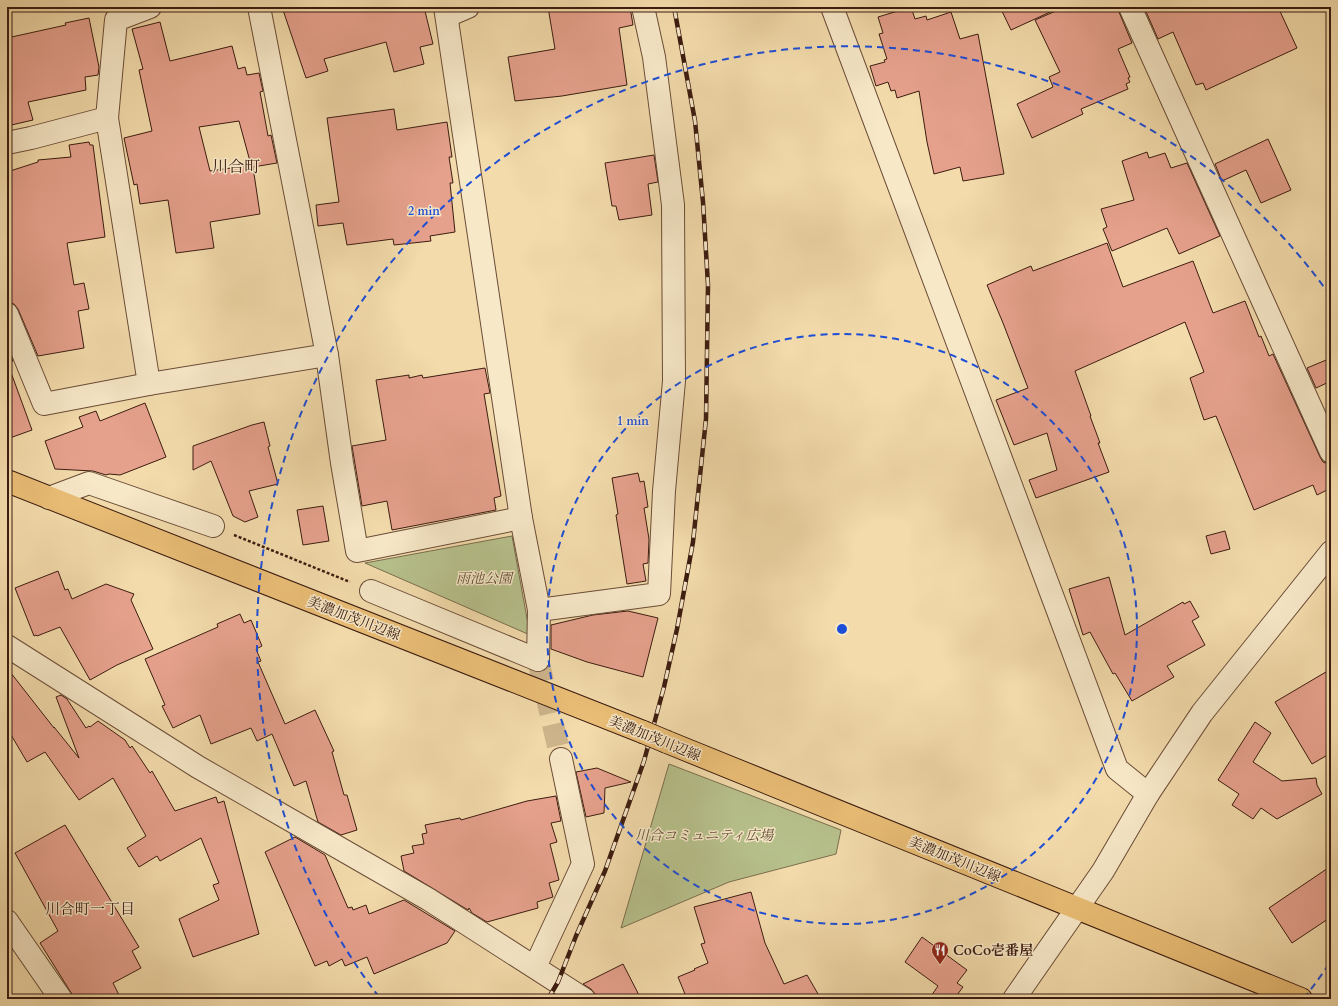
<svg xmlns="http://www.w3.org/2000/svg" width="1338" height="1006" viewBox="0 0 1338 1006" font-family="Cardo,'Noto Serif JP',serif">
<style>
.green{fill:#b7c18c;stroke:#7a6e4e}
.building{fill:#e6a18d;stroke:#3c1c10;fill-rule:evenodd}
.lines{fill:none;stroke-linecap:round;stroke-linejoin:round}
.minor-tunnel{stroke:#ceb58c;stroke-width:22;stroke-dasharray:22 11;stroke-linecap:butt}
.minor-casing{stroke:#6a4c37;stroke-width:24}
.major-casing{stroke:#3c1c10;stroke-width:24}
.path{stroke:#3c1c10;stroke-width:2.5;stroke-dasharray:3 2;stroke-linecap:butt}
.minor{stroke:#f7e8c8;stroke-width:22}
.major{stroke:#eabe76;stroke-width:22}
.rail-casing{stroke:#3c1c10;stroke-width:4.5}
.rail{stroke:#f7e8c8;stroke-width:3;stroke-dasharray:9;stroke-linecap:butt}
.major-bridge-casing{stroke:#3c1c10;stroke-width:24;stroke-linecap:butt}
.major-bridge{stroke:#eabe76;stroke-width:22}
.ring{fill:none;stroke:#1d4ed8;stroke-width:2;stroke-dasharray:7 5}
.labels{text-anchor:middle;stroke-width:3;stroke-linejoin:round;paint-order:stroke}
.park-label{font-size:14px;font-style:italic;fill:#614e35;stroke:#f7e8c8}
.street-label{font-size:14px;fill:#3c1c10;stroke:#f7e8c8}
.poi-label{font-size:14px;font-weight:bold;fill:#3c1c10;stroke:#f7e8c8;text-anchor:start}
.neighbourhood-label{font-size:15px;fill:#3c1c10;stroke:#f7e8c8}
.quarter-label{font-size:16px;fill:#3c1c10;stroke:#f7e8c8}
.centre{fill:#1d4ed8;stroke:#f7e8c8;stroke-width:2}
.ring-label{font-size:12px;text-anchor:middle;font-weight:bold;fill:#1d4ed8;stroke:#f7e8c8;stroke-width:3;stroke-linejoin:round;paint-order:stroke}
</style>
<rect width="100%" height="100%" fill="#f3dbab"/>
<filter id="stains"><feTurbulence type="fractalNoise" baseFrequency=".005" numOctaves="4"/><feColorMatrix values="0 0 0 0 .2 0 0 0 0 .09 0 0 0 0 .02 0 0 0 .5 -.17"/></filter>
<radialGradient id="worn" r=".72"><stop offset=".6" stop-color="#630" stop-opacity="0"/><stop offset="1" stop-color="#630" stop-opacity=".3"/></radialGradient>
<g class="green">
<path d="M 512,536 L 530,635 L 365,563 Z"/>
<path d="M 669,764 L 841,830 L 836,854 L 729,882 L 621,928 Z"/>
</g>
<g class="building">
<path d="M 282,7 L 424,7 L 433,44 L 420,47 L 424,64 L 394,72 L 386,42 L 324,59 L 328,71 L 306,78 Z"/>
<path d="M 548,7 L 630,7 L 633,25 L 619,28 L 627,85 L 562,96 L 515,101 L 508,57 L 555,49 Z"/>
<path d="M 911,7 L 915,19 L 926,16 L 927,20 L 951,12 L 960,39 L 978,34 L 1004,174 L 963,181 L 960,167 L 934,174 L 927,142 L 919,91 L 897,98 L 895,90 L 891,91 L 888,82 L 876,86 L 870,66 L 885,62 L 884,60 L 887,59 L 879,34 L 883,33 L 878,17 Z"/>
<path d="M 1000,7 L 1061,7 L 1011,30 Z"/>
<path d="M 1065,7 L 1118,7 L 1119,12 L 1132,43 L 1118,49 L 1130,77 L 1128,78 L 1130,82 L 1126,84 L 1128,89 L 1081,109 L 1083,114 L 1032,138 L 1017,104 L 1053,87 L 1049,77 L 1060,72 L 1035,20 Z"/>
<path d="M 1144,7 L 1278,7 L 1297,48 L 1206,90 L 1203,83 L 1196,85 L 1173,32 L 1158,39 Z"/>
<path d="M 89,18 L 99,67 L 98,75 L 85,77 L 86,90 L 28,102 L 33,120 L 7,126 L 7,38 L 66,25 L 65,23 Z"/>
<path d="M 160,22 L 170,61 L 232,46 L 238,69 L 245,67 L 247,75 L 259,73 L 263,91 L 260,92 L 268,136 L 271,135 L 277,163 L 253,167 L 260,214 L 210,222 L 214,248 L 176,253 L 168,200 L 140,204 L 137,184 L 134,185 L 124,138 L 152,131 L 139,70 L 143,69 L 132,29 ZM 239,121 L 251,165 L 210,171 L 199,127 Z"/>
<path d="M 394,109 L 397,130 L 447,122 L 452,157 L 449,157 L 453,183 L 450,183 L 455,232 L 430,236 L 431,241 L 394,245 L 393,239 L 347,245 L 343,223 L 318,226 L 316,205 L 339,202 L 327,118 Z"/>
<path d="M 1268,139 L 1291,190 L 1261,203 L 1246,170 L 1222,181 L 1215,164 Z"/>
<path d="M 89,142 L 90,145 L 93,145 L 105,237 L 67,243 L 74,285 L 84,283 L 89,309 L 78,311 L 84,348 L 38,356 L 18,309 L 14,304 L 7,302 L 7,172 L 38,162 L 38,160 L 71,157 L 69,145 Z"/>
<path d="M 1147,152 L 1149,158 L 1165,153 L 1171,168 L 1187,163 L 1220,236 L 1179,254 L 1167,228 L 1112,251 L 1103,229 L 1107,227 L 1101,209 L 1134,200 L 1122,161 Z"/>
<path d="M 654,155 L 658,182 L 648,184 L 652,215 L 619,220 L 616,206 L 612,206 L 605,163 Z"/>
<path d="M 1107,243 L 1123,287 L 1193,261 L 1213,313 L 1245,301 L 1259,337 L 1261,336 L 1269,356 L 1273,354 L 1320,457 L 1323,462 L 1328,464 L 1331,471 L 1331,488 L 1317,495 L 1313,485 L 1254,510 L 1216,416 L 1204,420 L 1190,378 L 1204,372 L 1185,322 L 1075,371 L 1091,416 L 1090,416 L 1100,443 L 1098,443 L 1109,472 L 1036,498 L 1029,480 L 1057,470 L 1047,433 L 1014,445 L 996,400 L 1028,388 L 1003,323 L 987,285 L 1031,266 L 1033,271 Z"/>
<path d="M 7,347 L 13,361 L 7,362 Z"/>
<path d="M 1331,358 L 1331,381 L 1316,388 L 1307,368 Z"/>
<path d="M 7,367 L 9,367 L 32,430 L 7,439 Z"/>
<path d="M 485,368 L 490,393 L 484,394 L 501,496 L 494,498 L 496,510 L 392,530 L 387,501 L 362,506 L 352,446 L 386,440 L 376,380 L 409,375 L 409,378 L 422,375 L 423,378 Z"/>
<path d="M 145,403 L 166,457 L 120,475 L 109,474 L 106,475 L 93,471 L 55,469 L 45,441 L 83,427 L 79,417 L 96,411 L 100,421 Z"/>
<path d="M 264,422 L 270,446 L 268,447 L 278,484 L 249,491 L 258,517 L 245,522 L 233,516 L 211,461 L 193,470 L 193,446 L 252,425 Z"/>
<path d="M 638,473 L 640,482 L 644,481 L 648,507 L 644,508 L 649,539 L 648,563 L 643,564 L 646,581 L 627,584 L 616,515 L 618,514 L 612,478 Z"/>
<path d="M 323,506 L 329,541 L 303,545 L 297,510 Z"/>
<path d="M 1225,531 L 1230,549 L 1211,554 L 1206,536 Z"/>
<path d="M 58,571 L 65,590 L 68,589 L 72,599 L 106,584 L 134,594 L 131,600 L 153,649 L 117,665 L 90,680 L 60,627 L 37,636 L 36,635 L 34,636 L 15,588 Z"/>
<path d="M 1109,577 L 1125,635 L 1183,602 L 1184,604 L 1190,601 L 1199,617 L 1192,621 L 1205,645 L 1167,666 L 1174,677 L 1132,701 L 1115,673 L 1113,674 L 1090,632 L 1083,635 L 1069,589 Z"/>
<path d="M 628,611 L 658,618 L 643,677 L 587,662 L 551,649 L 551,625 L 593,615 Z"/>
<path d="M 240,614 L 244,623 L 251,620 L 262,646 L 256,649 L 261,661 L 258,662 L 285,724 L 315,710 L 334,751 L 332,752 L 344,795 L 347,795 L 357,830 L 341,835 L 318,822 L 306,781 L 294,786 L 272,734 L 257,741 L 251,728 L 211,744 L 200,715 L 173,728 L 162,706 L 165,705 L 145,659 L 218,627 L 217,624 Z"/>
<path d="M 7,668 L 54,728 L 54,727 L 79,758 L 56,697 L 61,695 L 67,699 L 86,728 L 89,726 L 90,727 L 98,721 L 125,740 L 130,748 L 132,746 L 150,773 L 152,771 L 175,811 L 216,797 L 218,803 L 224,801 L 259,934 L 193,957 L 179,919 L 219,900 L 213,885 L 219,883 L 201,838 L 160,861 L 157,856 L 139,867 L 127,848 L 146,836 L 113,778 L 79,800 L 45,752 L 27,762 L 7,728 Z"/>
<path d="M 1331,669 L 1331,753 L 1312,764 L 1275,702 Z"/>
<path d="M 1255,722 L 1271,733 L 1253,762 L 1282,781 L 1316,778 L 1317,785 L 1322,794 L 1277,819 L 1261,808 L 1253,819 L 1232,805 L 1239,794 L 1218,780 Z"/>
<path d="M 597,768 L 631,782 L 605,788 L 604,813 L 586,817 L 576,772 Z"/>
<path d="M 556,796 L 561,821 L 551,823 L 557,842 L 550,844 L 559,880 L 549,883 L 553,897 L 537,902 L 538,908 L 487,922 L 472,913 L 469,908 L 468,910 L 404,871 L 401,856 L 414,853 L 412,846 L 424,844 L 422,834 L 427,833 L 425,825 L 460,818 L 461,820 L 527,801 Z"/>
<path d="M 65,825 L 139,947 L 132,951 L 141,968 L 113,983 L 121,999 L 75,999 L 40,943 L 58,931 L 15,853 Z"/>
<path d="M 295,837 L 325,855 L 348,908 L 352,907 L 353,910 L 366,905 L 369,914 L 404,900 L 455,931 L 447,943 L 374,974 L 367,957 L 345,966 L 342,959 L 329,966 L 327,961 L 315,966 L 265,852 Z"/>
<path d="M 1331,866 L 1331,917 L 1292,943 L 1269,908 Z"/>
<path d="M 751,892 L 765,943 L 784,984 L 807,975 L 821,999 L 687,999 L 678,977 L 695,970 L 694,969 L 708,963 L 701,944 L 705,943 L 694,907 Z"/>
<path d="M 922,937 L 967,970 L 957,983 L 963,987 L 954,999 L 929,999 L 938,986 L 905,962 Z"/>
<path d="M 623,964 L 641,999 L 604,999 L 595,994 L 591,989 L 583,984 Z"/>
</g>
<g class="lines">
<path class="minor-tunnel" d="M 538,660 L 561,759"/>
<g class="minor-casing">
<g id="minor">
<path d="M 259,7 L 327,355 L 342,463 L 357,551 L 521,518"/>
<path d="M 832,7 L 1117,769 L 1148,794"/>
<path d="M 1130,7 L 1331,452"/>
<path d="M 447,16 L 468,7"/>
<path d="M 107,118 L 149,384"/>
<path d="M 7,143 L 31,138 L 107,118 L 116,20 L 150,7"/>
<path d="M 7,314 L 44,404 L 149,384 L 327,355"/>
<path d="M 49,498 L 89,483 L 213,526"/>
<path d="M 371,591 L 538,660 L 539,610 L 521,518 L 445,7"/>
<path d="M 539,610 L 659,594 L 664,491 L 674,381 L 673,205 L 654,57 L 643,7"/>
<path d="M 7,646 L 198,767 L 428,899 L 584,999"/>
<path d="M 7,921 L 61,999"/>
<path d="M 535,967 L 583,864 L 561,759"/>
<path d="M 1014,999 L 1103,871 L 1148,794 L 1202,713 L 1331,552"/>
</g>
</g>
<g class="major-casing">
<g id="major">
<path d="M 7,481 L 643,732"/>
<path d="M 667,742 L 1301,999"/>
</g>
</g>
<path class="path" d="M 234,535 L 350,582"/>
<use href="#minor" class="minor"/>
<use href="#major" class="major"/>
<g class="rail-casing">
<path id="rail" d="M 548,999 L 558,982 L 576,936 L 605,871 L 644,761 L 664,687 L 677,629 L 693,542 L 706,419 L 708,285 L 703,202 L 695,121 L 674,7"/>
</g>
<use href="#rail" class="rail"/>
<g class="major-bridge-casing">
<path id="major-bridge" d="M 643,732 L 667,742"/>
</g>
<use href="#major-bridge" class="major-bridge"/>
</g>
<g class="ring">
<circle cx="842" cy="629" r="295"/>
<path d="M1329 964A591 591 0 0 1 1305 997M379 997A591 591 0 1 1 1329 294"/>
</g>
<defs>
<g id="restaurant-pin" transform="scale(0.9)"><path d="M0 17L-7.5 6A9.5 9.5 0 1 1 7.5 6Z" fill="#8f2418" stroke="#f7e8c8"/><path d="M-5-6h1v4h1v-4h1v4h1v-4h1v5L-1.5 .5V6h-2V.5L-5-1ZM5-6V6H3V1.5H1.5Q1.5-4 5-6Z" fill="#fff"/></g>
</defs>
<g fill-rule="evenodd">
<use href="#restaurant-pin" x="940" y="950"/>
</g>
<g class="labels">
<g class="park-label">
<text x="484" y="583">雨池公園</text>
<text x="704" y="840">川合コミュニティ広場</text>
</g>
<g class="street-label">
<text transform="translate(354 618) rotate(21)" y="5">美濃加茂川辺線</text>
<text transform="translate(655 738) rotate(22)" y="5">美濃加茂川辺線</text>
<text transform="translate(955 859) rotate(22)" y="5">美濃加茂川辺線</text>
</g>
<g class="poi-label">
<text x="953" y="955">CoCo壱番屋</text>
</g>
<g class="neighbourhood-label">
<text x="90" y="914">川合町一丁目</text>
</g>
<g class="quarter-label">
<text x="236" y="172">川合町</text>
</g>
</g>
<circle cx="842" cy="629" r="6" class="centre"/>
<g class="ring-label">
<text x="424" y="215">2 min</text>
<text x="633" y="425">1 min</text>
</g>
<rect width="1338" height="1006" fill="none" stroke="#f3dbab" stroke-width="24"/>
<rect x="8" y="8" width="1322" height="990" fill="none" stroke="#3c1c10" stroke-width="2"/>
<rect x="12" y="12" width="1314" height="982" fill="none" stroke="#3c1c10"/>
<rect width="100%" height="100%" filter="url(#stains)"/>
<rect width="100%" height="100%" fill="url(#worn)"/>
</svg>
